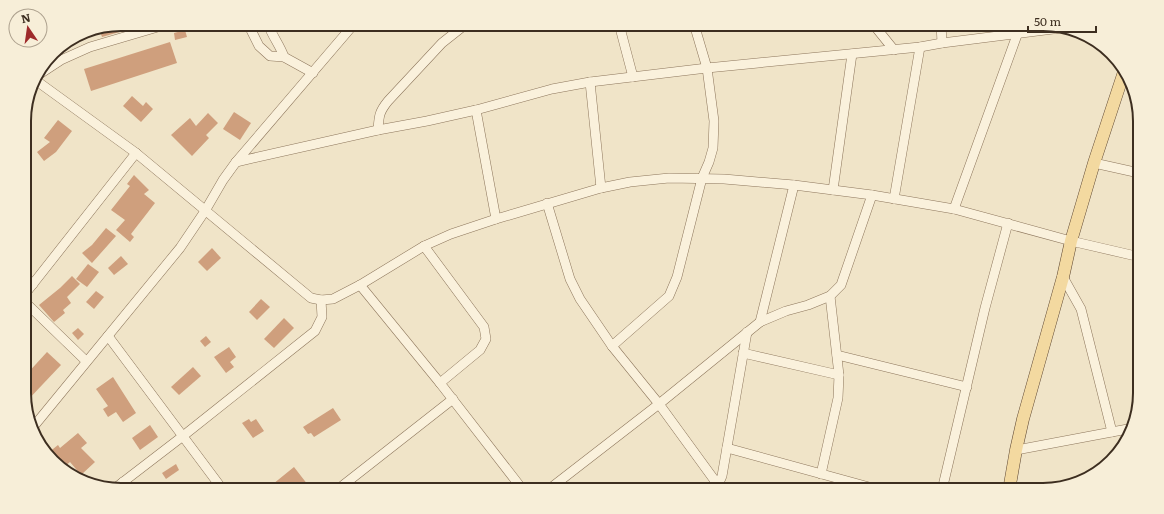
<svg xmlns="http://www.w3.org/2000/svg" width="1164" height="514" viewBox="0 0 1164 514" font-family="Literata,serif">
<style>
.building{fill:#cf9f7d}
.lines{fill:none;stroke-linecap:round;stroke-linejoin:round}
.minor-casing{stroke:#8d765c;stroke-width:10}
.major-casing{stroke:#5b4430;stroke-width:13}
.minor{stroke:#faf1dc;stroke-width:9}
.major{stroke:#f3d9a0;stroke-width:12}
.rim{fill:none;stroke:#3d2e20;stroke-width:2}
</style>
<rect width="100%" height="100%" fill="#f0e4c8"/>
<g class="building">
<path d="M 121,24 L 147,24 L 102,37 L 99,28 Z"/>
<path d="M 185,30 L 187,37 L 175,40 L 174,33 Z"/>
<path d="M 170,42 L 177,63 L 91,91 L 84,69 Z"/>
<path d="M 132,96 L 143,106 L 146,102 L 153,109 L 141,122 L 123,106 Z"/>
<path d="M 234,112 L 251,123 L 240,140 L 223,129 Z"/>
<path d="M 208,113 L 218,123 L 206,135 L 209,138 L 192,156 L 171,135 L 190,118 L 196,126 Z"/>
<path d="M 58,120 L 72,131 L 56,152 L 44,161 L 37,152 L 50,142 L 44,138 Z"/>
<path d="M 134,175 L 149,190 L 144,194 L 155,203 L 131,234 L 134,237 L 130,242 L 116,230 L 125,220 L 111,210 L 130,186 L 127,184 Z"/>
<path d="M 106,228 L 116,236 L 92,263 L 82,253 L 92,245 Z"/>
<path d="M 212,248 L 221,258 L 207,271 L 198,262 Z"/>
<path d="M 121,256 L 128,264 L 114,275 L 108,268 Z"/>
<path d="M 88,264 L 99,272 L 87,287 L 76,279 Z"/>
<path d="M 72,276 L 80,284 L 67,297 L 71,303 L 63,310 L 65,313 L 54,322 L 39,305 L 60,288 Z"/>
<path d="M 96,291 L 104,297 L 94,309 L 86,302 Z"/>
<path d="M 261,299 L 270,307 L 257,320 L 249,312 Z"/>
<path d="M 284,318 L 294,328 L 274,348 L 264,339 Z"/>
<path d="M 78,328 L 84,334 L 78,340 L 72,333 Z"/>
<path d="M 206,336 L 211,342 L 205,347 L 200,341 Z"/>
<path d="M 229,347 L 236,357 L 230,362 L 234,367 L 226,373 L 214,357 Z"/>
<path d="M 47,352 L 61,365 L 25,403 L 25,376 Z"/>
<path d="M 193,367 L 201,376 L 179,395 L 171,387 Z"/>
<path d="M 113,377 L 136,413 L 123,422 L 116,412 L 108,417 L 103,409 L 108,406 L 96,389 Z"/>
<path d="M 333,408 L 341,420 L 314,437 L 311,433 L 308,434 L 303,427 Z"/>
<path d="M 249,419 L 251,422 L 256,419 L 264,431 L 253,438 L 242,423 Z"/>
<path d="M 150,425 L 158,437 L 140,450 L 132,438 Z"/>
<path d="M 78,433 L 87,443 L 81,448 L 95,462 L 81,475 L 70,462 L 64,467 L 52,458 L 48,453 L 58,445 L 60,448 Z"/>
<path d="M 176,464 L 179,470 L 166,479 L 162,473 Z"/>
<path d="M 294,467 L 308,485 L 302,490 L 295,490 L 290,484 L 282,490 L 277,490 L 273,484 Z"/>
</g>
<g class="lines">
<g class="minor-casing">
<g id="minor">
<path d="M 248,24 L 259,46 L 270,56 L 284,57 L 313,73"/>
<path d="M 268,24 C 272,36 280,45 284,57"/>
<path d="M 619,24 L 633,77"/>
<path d="M 873,24 L 894,50"/>
<path d="M 941,24 L 942,43"/>
<path d="M 35,77 L 61,60 L 90,47 L 168,24"/>
<path d="M 34,79 L 136,153 L 311,298 L 321,300 L 333,299 L 360,285 L 424,246 L 451,234 L 496,219 L 601,188 L 630,182 L 669,178 L 724,179 L 794,185 L 872,195 L 954,209 L 1071,241 L 1140,257"/>
<path d="M 590,82 L 601,188"/>
<path d="M 476,110 L 496,219"/>
<path d="M 378,130 C 379,116 379,112 388,101 L 442,43 L 466,24"/>
<path d="M 236,162 L 378,130 L 427,121 L 476,110 L 552,89 L 590,82 L 707,68 L 920,47 L 942,43 L 1061,28"/>
<path d="M 1094,163 L 1139,173"/>
<path d="M 833,190 L 852,54"/>
<path d="M 894,199 L 920,47"/>
<path d="M 547,203 L 570,279 L 580,299 L 612,346 L 659,404 L 718,485 L 713,490"/>
<path d="M 954,209 L 1021,24"/>
<path d="M 424,246 L 484,327 L 486,339 L 480,350 L 440,383"/>
<path d="M 25,277 L 33,284"/>
<path d="M 1063,277 L 1081,309 L 1112,432"/>
<path d="M 360,285 L 440,383 L 523,490"/>
<path d="M 25,294 L 136,153"/>
<path d="M 25,302 L 86,361"/>
<path d="M 760,322 L 794,185"/>
<path d="M 108,336 L 223,490"/>
<path d="M 612,346 L 669,296 L 677,277 L 702,178 L 709,162 L 713,148 L 714,121 L 707,68 L 694,24"/>
<path d="M 743,353 L 839,375"/>
<path d="M 837,355 L 967,387"/>
<path d="M 34,426 L 180,248 L 205,211 L 223,180 L 236,162 L 354,24"/>
<path d="M 727,448 L 880,490"/>
<path d="M 1016,450 L 1133,428"/>
<path d="M 821,474 L 838,398 L 839,375 L 830,296"/>
<path d="M 123,482 L 130,490"/>
<path d="M 718,485 L 722,476 L 747,332"/>
<path d="M 114,489 L 183,436 L 315,331 L 322,317 L 321,300"/>
<path d="M 337,490 L 453,399"/>
<path d="M 548,490 L 659,404 L 760,322 L 786,311 L 808,305 L 830,296 L 841,285 L 872,195"/>
<path d="M 942,490 L 985,308 L 1008,223"/>
</g>
</g>
<g class="major-casing">
<path id="major" d="M 1009,490 L 1016,450 L 1023,419 L 1063,277 L 1071,241 L 1094,163 L 1124,72"/>
</g>
<use href="#minor" class="minor"/>
<use href="#major" class="major"/>
</g>
<path d="M0 0H1164V514H0ZM121 31H1043A90 90 0 0 1 1133 121V393A90 90 0 0 1 1043 483H121A90 90 0 0 1 31 393V121A90 90 0 0 1 121 31Z" fill="#f7eed8" fill-rule="evenodd"/>
<path class="rim" d="M121 31H1043A90 90 0 0 1 1133 121V393A90 90 0 0 1 1043 483H121A90 90 0 0 1 31 393V121A90 90 0 0 1 121 31Z"/>
<g transform="translate(28 28) rotate(347)"><circle r="19" fill="#f7eed8" stroke="#ada18e"/>
<path d="M0-3L7 15L0 10L-7 15Z" fill="#9e2a2b"/>
<text y="-6" font-size="11" font-weight="bold" text-anchor="middle" fill="#3d2e20">N</text>
</g>
<path d="M1028 26v6h68v-6" fill="none" stroke="#3d2e20" stroke-width="2"/>
<text x="1034" y="26" font-size="12" fill="#3d2e20" stroke="#f7eed8" stroke-width="3" paint-order="stroke">50 m</text>
</svg>
